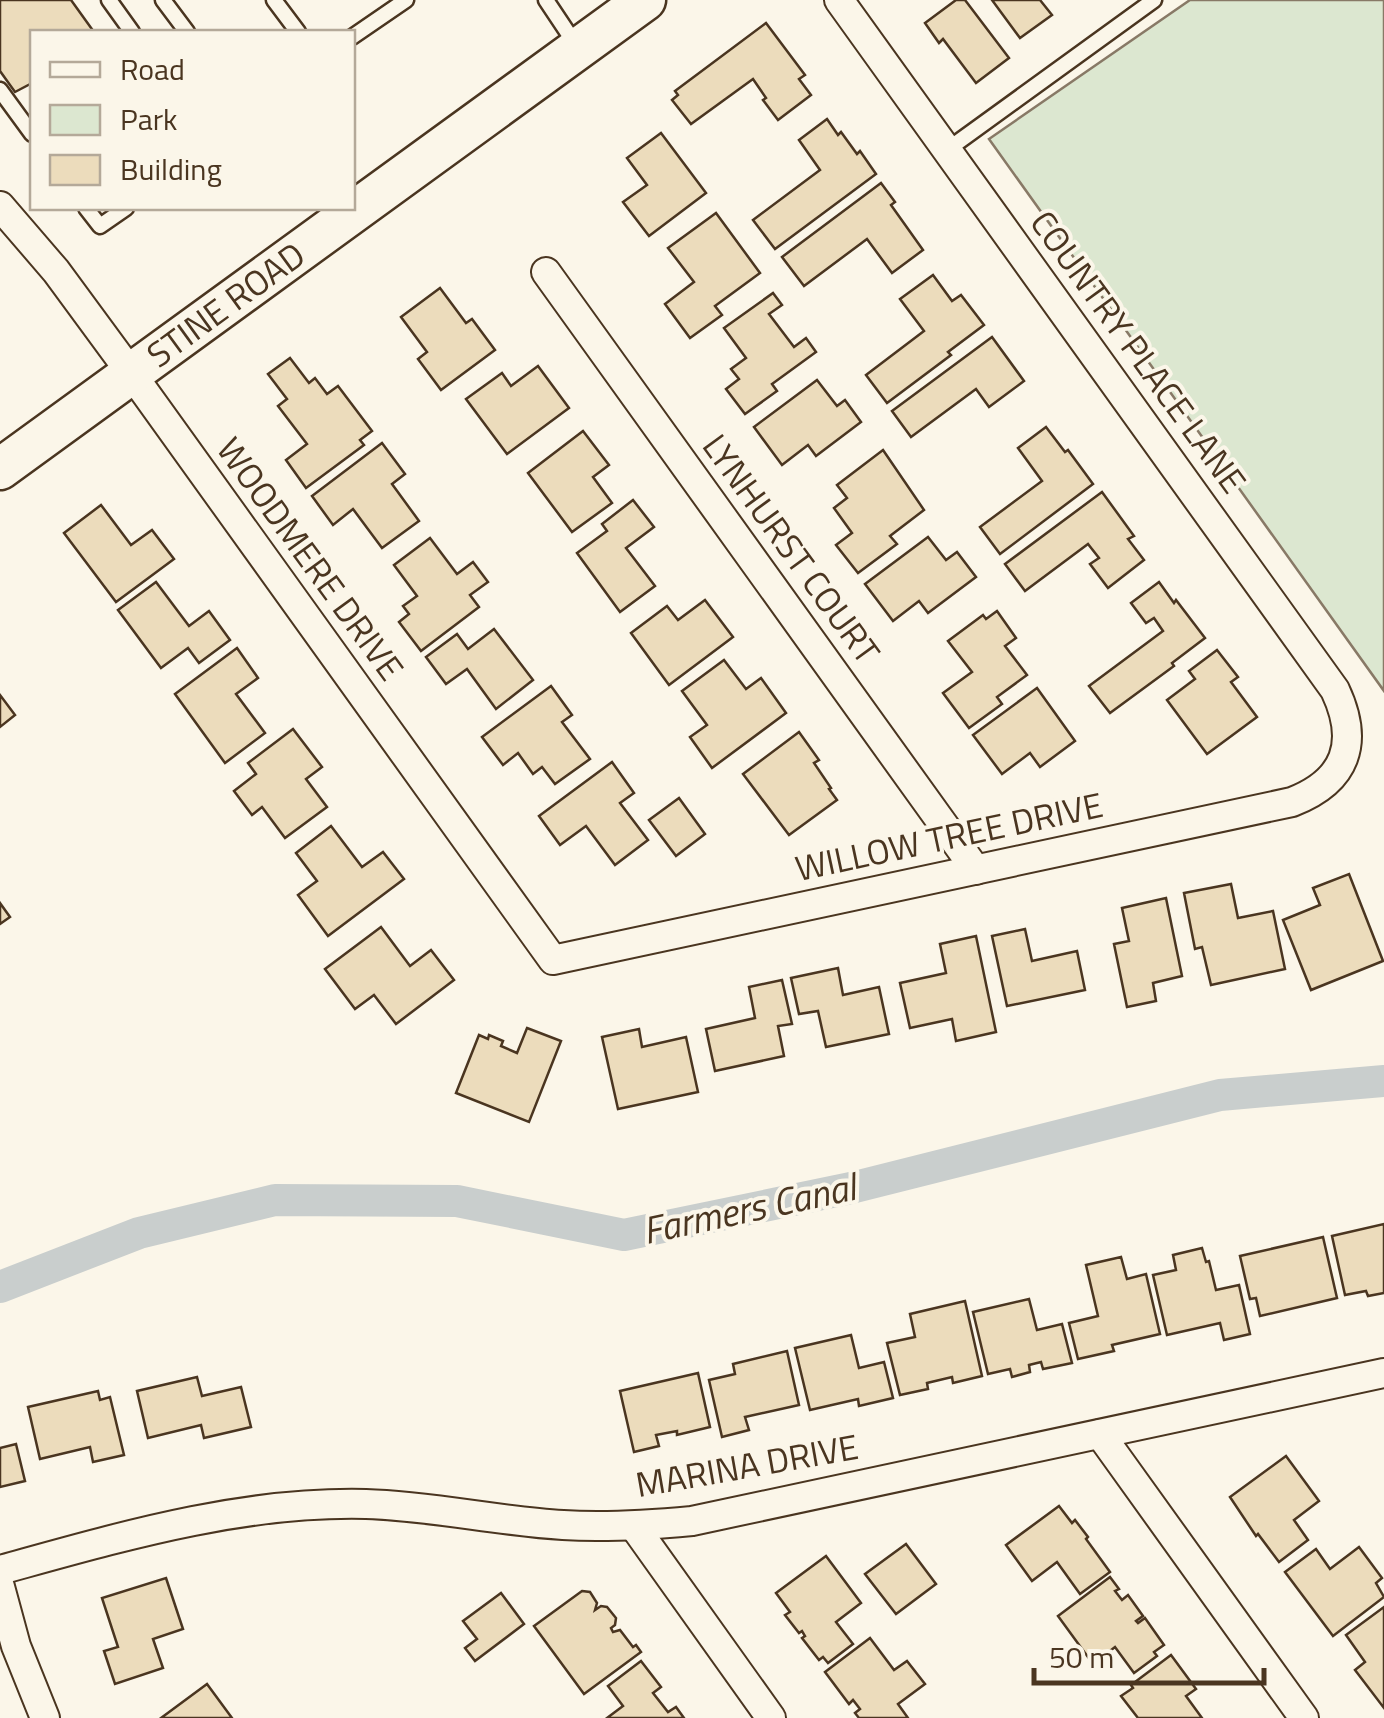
<svg xmlns="http://www.w3.org/2000/svg" width="1384" height="1718" viewBox="0 0 1384 1718" font-family="'Titillium Web',sans-serif">
<style>
.green{fill:#dce7d0;stroke:#887966;stroke-width:2.5}
.lines{fill:none;stroke-linecap:round;stroke-linejoin:round}
.canal{stroke:#c9cecd;stroke-width:32}
.building{fill:#ecdcbc;stroke:#4a3520;stroke-width:2.5}
.service-casing{stroke:#4a3520;stroke-width:19}
.minor-casing{stroke:#4a3520;stroke-width:32}
.secondary-casing{stroke:#4a3520;stroke-width:45}
.service{stroke:#fbf6e9;stroke-width:14}
.minor{stroke:#fbf6e9;stroke-width:28}
.secondary{stroke:#fbf6e9;stroke-width:40}
.labels{text-anchor:middle;stroke-width:8;stroke-linejoin:round;paint-order:stroke}
.street-label{font-size:35px;fill:#4a3520;stroke:#fbf6e9}
.water-label{font-size:38px;font-style:italic;fill:#4a3520;stroke:#fbf6e9}
</style>
<rect width="100%" height="100%" fill="#fbf6e9"/>
<path class="green" d="M 1190,0 L 1384,0 L 1384,691 L 989,139 Z"/>
<g class="lines">
<path class="canal" d="M 0,1287 L 139,1233 L 275,1200 L 457,1201 L 624,1235 L 851,1188 L 1220,1095 L 1384,1081"/>
</g>
<g class="building">
<path d="M 0,0 L 71,0 L 94,32 L 32,32 L 32,83 L 15,92 L 0,71 Z"/>
<path d="M 956,0 L 965,0 L 1009,58 L 976,83 L 943,39 L 939,43 L 925,23 Z"/>
<path d="M 992,0 L 1040,0 L 1052,15 L 1020,38 Z"/>
<path d="M 766,23 L 805,75 L 799,79 L 811,95 L 778,120 L 763,100 L 766,98 L 753,79 L 691,124 L 672,100 L 678,95 L 675,91 Z"/>
<path d="M 827,119 L 838,135 L 841,132 L 857,154 L 860,151 L 876,174 L 775,249 L 753,220 L 820,170 L 799,140 Z"/>
<path d="M 661,133 L 706,193 L 649,236 L 623,202 L 647,185 L 627,158 Z"/>
<path d="M 881,183 L 895,202 L 891,205 L 923,250 L 892,273 L 867,239 L 804,286 L 782,257 Z"/>
<path d="M 716,213 L 760,273 L 715,306 L 722,315 L 690,338 L 665,304 L 694,282 L 668,248 Z"/>
<path d="M 933,275 L 952,301 L 961,295 L 984,325 L 948,352 L 951,355 L 887,403 L 866,375 L 924,331 L 900,299 Z"/>
<path d="M 440,288 L 466,323 L 472,319 L 495,350 L 441,390 L 418,359 L 427,352 L 401,317 Z"/>
<path d="M 773,293 L 782,305 L 769,314 L 794,347 L 806,338 L 816,352 L 772,384 L 777,391 L 745,414 L 726,389 L 739,379 L 731,369 L 746,358 L 724,328 Z"/>
<path d="M 992,337 L 1024,381 L 989,407 L 976,389 L 911,437 L 892,411 Z"/>
<path d="M 290,358 L 309,383 L 315,378 L 327,394 L 338,386 L 372,431 L 360,440 L 364,445 L 306,488 L 286,460 L 307,444 L 278,406 L 287,399 L 268,374 Z"/>
<path d="M 538,366 L 569,408 L 507,454 L 466,399 L 502,373 L 511,386 Z"/>
<path d="M 817,380 L 837,406 L 845,400 L 861,422 L 816,456 L 808,445 L 782,465 L 754,427 Z"/>
<path d="M 1046,427 L 1065,452 L 1068,450 L 1093,484 L 1000,554 L 980,527 L 1042,481 L 1018,448 Z"/>
<path d="M 583,431 L 609,465 L 593,477 L 612,503 L 572,532 L 528,473 Z"/>
<path d="M 382,443 L 405,474 L 392,484 L 419,521 L 382,548 L 353,509 L 333,525 L 312,496 Z"/>
<path d="M 883,450 L 924,510 L 890,536 L 897,544 L 858,573 L 836,545 L 852,533 L 834,508 L 847,498 L 837,485 Z"/>
<path d="M 1102,492 L 1134,536 L 1128,539 L 1144,560 L 1108,588 L 1090,564 L 1099,558 L 1088,544 L 1025,591 L 1005,564 Z"/>
<path d="M 633,500 L 654,527 L 626,548 L 655,586 L 620,612 L 577,553 L 607,531 L 602,524 Z"/>
<path d="M 101,505 L 131,545 L 152,530 L 174,559 L 116,602 L 64,533 Z"/>
<path d="M 928,537 L 946,560 L 957,552 L 976,577 L 928,613 L 919,601 L 893,621 L 865,584 Z"/>
<path d="M 430,538 L 457,574 L 473,562 L 488,582 L 470,595 L 479,607 L 421,651 L 399,622 L 409,614 L 403,606 L 417,596 L 394,565 Z"/>
<path d="M 156,582 L 189,626 L 209,611 L 230,640 L 199,663 L 188,648 L 161,668 L 118,610 Z"/>
<path d="M 1159,582 L 1174,603 L 1176,600 L 1205,638 L 1172,663 L 1174,666 L 1110,713 L 1089,686 L 1163,631 L 1154,618 L 1146,623 L 1131,603 Z"/>
<path d="M 705,600 L 733,637 L 669,685 L 631,633 L 667,606 L 678,620 Z"/>
<path d="M 997,611 L 1016,638 L 1005,646 L 1027,675 L 997,697 L 1002,704 L 969,728 L 943,693 L 972,672 L 948,641 L 983,615 L 986,619 Z"/>
<path d="M 494,629 L 533,680 L 496,709 L 467,669 L 446,684 L 426,657 L 457,634 L 468,649 Z"/>
<path d="M 237,648 L 258,678 L 236,694 L 265,733 L 225,763 L 175,694 Z"/>
<path d="M 1217,650 L 1238,677 L 1231,682 L 1257,717 L 1207,754 L 1167,700 L 1195,679 L 1189,671 Z"/>
<path d="M 724,660 L 746,689 L 761,678 L 786,713 L 712,768 L 690,737 L 707,725 L 682,691 Z"/>
<path d="M 551,686 L 572,715 L 562,722 L 590,759 L 555,784 L 542,767 L 533,774 L 518,753 L 503,765 L 482,737 Z"/>
<path d="M 1037,688 L 1075,741 L 1040,767 L 1030,753 L 1002,774 L 973,735 Z"/>
<path d="M 0,695 L 15,715 L 0,727 Z"/>
<path d="M 293,729 L 322,767 L 306,779 L 327,807 L 285,838 L 262,807 L 252,815 L 234,791 L 256,774 L 248,763 Z"/>
<path d="M 799,732 L 819,760 L 814,763 L 831,788 L 829,789 L 837,800 L 789,835 L 743,774 Z"/>
<path d="M 612,762 L 634,793 L 620,803 L 648,840 L 615,865 L 586,826 L 560,845 L 539,816 Z"/>
<path d="M 679,798 L 705,834 L 676,856 L 649,820 Z"/>
<path d="M 331,826 L 362,867 L 383,852 L 404,879 L 328,936 L 298,895 L 317,881 L 296,853 Z"/>
<path d="M 1349,874 L 1383,961 L 1311,990 L 1283,920 L 1320,905 L 1313,888 Z"/>
<path d="M 1231,884 L 1238,918 L 1273,911 L 1285,969 L 1211,985 L 1202,947 L 1195,949 L 1184,893 Z"/>
<path d="M 1166,898 L 1182,976 L 1153,983 L 1156,1001 L 1127,1007 L 1114,944 L 1129,941 L 1122,908 Z"/>
<path d="M 0,903 L 10,917 L 0,924 Z"/>
<path d="M 381,927 L 410,966 L 431,950 L 454,980 L 396,1024 L 374,995 L 355,1009 L 325,969 Z"/>
<path d="M 1025,929 L 1032,961 L 1077,951 L 1085,990 L 1007,1006 L 992,936 Z"/>
<path d="M 976,936 L 996,1032 L 956,1041 L 952,1019 L 910,1028 L 900,983 L 946,973 L 940,944 Z"/>
<path d="M 838,968 L 843,995 L 879,987 L 889,1034 L 826,1047 L 818,1011 L 799,1014 L 791,978 Z"/>
<path d="M 782,980 L 792,1024 L 778,1026 L 784,1056 L 715,1071 L 706,1029 L 755,1018 L 749,987 Z"/>
<path d="M 527,1028 L 561,1041 L 529,1122 L 456,1093 L 479,1035 L 488,1039 L 489,1035 L 503,1041 L 501,1046 L 517,1053 Z"/>
<path d="M 639,1029 L 642,1047 L 686,1037 L 698,1092 L 618,1109 L 602,1037 Z"/>
<path d="M 1384,1224 L 1384,1293 L 1368,1296 L 1366,1291 L 1345,1295 L 1332,1236 Z"/>
<path d="M 1323,1237 L 1337,1298 L 1260,1316 L 1256,1298 L 1250,1299 L 1240,1256 Z"/>
<path d="M 1202,1248 L 1206,1262 L 1209,1261 L 1216,1290 L 1239,1285 L 1250,1334 L 1224,1340 L 1220,1323 L 1167,1335 L 1153,1275 L 1176,1270 L 1173,1255 Z"/>
<path d="M 1121,1257 L 1127,1279 L 1146,1274 L 1160,1334 L 1112,1345 L 1114,1351 L 1078,1359 L 1069,1323 L 1098,1316 L 1086,1265 Z"/>
<path d="M 1029,1299 L 1037,1330 L 1062,1324 L 1072,1363 L 1043,1369 L 1041,1362 L 1029,1365 L 1030,1372 L 1012,1377 L 1010,1369 L 988,1374 L 973,1312 Z"/>
<path d="M 965,1301 L 982,1376 L 953,1383 L 952,1377 L 927,1383 L 928,1389 L 900,1395 L 887,1343 L 915,1337 L 910,1314 Z"/>
<path d="M 851,1335 L 859,1368 L 884,1362 L 893,1398 L 859,1406 L 858,1399 L 810,1410 L 795,1348 Z"/>
<path d="M 787,1351 L 799,1405 L 745,1417 L 749,1430 L 722,1437 L 709,1380 L 735,1374 L 733,1364 Z"/>
<path d="M 698,1373 L 710,1427 L 677,1435 L 677,1431 L 656,1435 L 659,1446 L 634,1452 L 620,1391 Z"/>
<path d="M 197,1377 L 202,1396 L 241,1387 L 251,1427 L 204,1438 L 201,1425 L 148,1438 L 137,1391 Z"/>
<path d="M 98,1391 L 100,1400 L 110,1397 L 124,1455 L 93,1462 L 90,1447 L 40,1459 L 28,1407 Z"/>
<path d="M 16,1444 L 25,1481 L 0,1487 L 0,1448 Z"/>
<path d="M 1286,1456 L 1319,1501 L 1294,1520 L 1308,1540 L 1279,1562 L 1258,1534 L 1256,1536 L 1230,1497 Z"/>
<path d="M 1059,1506 L 1072,1523 L 1075,1520 L 1088,1537 L 1086,1539 L 1110,1572 L 1080,1594 L 1057,1562 L 1032,1581 L 1006,1545 Z"/>
<path d="M 906,1544 L 936,1584 L 896,1614 L 865,1574 Z"/>
<path d="M 1359,1547 L 1382,1578 L 1376,1583 L 1384,1597 L 1333,1636 L 1285,1572 L 1316,1549 L 1330,1569 Z"/>
<path d="M 826,1556 L 861,1603 L 836,1622 L 853,1644 L 828,1663 L 823,1657 L 819,1660 L 802,1638 L 805,1636 L 802,1631 L 799,1633 L 785,1615 L 790,1612 L 776,1593 Z"/>
<path d="M 1110,1577 L 1119,1589 L 1115,1591 L 1122,1600 L 1128,1595 L 1143,1616 L 1136,1621 L 1138,1623 L 1145,1618 L 1164,1645 L 1154,1652 L 1157,1656 L 1134,1673 L 1115,1647 L 1093,1664 L 1058,1616 Z"/>
<path d="M 166,1578 L 183,1629 L 153,1639 L 163,1668 L 115,1684 L 104,1651 L 118,1647 L 102,1598 Z"/>
<path d="M 582,1591 L 590,1592 L 597,1603 L 595,1610 L 601,1606 L 607,1607 L 616,1618 L 615,1625 L 611,1628 L 613,1632 L 620,1630 L 633,1647 L 636,1645 L 641,1652 L 584,1694 L 534,1626 Z"/>
<path d="M 501,1593 L 524,1624 L 475,1661 L 465,1648 L 477,1639 L 463,1621 Z"/>
<path d="M 1384,1607 L 1384,1708 L 1355,1670 L 1365,1662 L 1346,1635 Z"/>
<path d="M 870,1638 L 894,1670 L 907,1661 L 925,1684 L 898,1704 L 908,1718 L 859,1718 L 855,1713 L 860,1709 L 853,1700 L 849,1704 L 825,1672 Z"/>
<path d="M 1171,1655 L 1196,1689 L 1186,1696 L 1202,1718 L 1138,1718 L 1121,1696 L 1133,1688 L 1131,1685 Z"/>
<path d="M 641,1661 L 661,1687 L 653,1693 L 668,1712 L 676,1707 L 684,1718 L 607,1718 L 623,1706 L 608,1686 Z"/>
<path d="M 207,1684 L 232,1718 L 161,1718 Z"/>
</g>
<g class="lines">
<g class="service-casing">
<g id="service">
<path d="M 109,0 L 132,32"/>
<path d="M 163,0 L 187,32"/>
<path d="M 274,0 L 298,32"/>
<path d="M 546,0 L 576,45"/>
<path d="M 352,37 L 406,0"/>
<path d="M 0,90 L 32,134"/>
<path d="M 947,150 L 1154,0"/>
<path d="M 86,208 L 100,226 L 126,208"/>
</g>
</g>
<g class="minor-casing">
<g id="minor">
<path d="M 0,206 L 56,271 L 131,373 L 553,960 L 1292,802 C 1346,781 1360,743 1335,690 L 839,0"/>
<path d="M 546,272 L 976,870"/>
<path d="M 1100,1434 L 1304,1718"/>
<path d="M 634,1526 L 771,1718"/>
<path d="M 0,1570 C 120,1537 240,1501 366,1504 C 432,1506 497,1521 563,1525 C 606,1528 649,1525 692,1521 L 1384,1373"/>
<path d="M 0,1587 L 16,1646 L 45,1718"/>
</g>
</g>
<g class="secondary-casing">
<path id="secondary" d="M 0,469 L 645,0"/>
</g>
<use href="#service" class="service"/>
<use href="#minor" class="minor"/>
<use href="#secondary" class="secondary"/>
</g>
<g class="labels">
<g class="street-label">
<text transform="translate(226 305) rotate(-36)" y="12">STINE ROAD</text>
<text transform="translate(1138 352) rotate(54)" y="12">COUNTRY PLACE LANE</text>
<text transform="translate(791 549) rotate(54)" y="12">LYNHURST COURT</text>
<text transform="translate(310 559) rotate(54)" y="12">WOODMERE DRIVE</text>
<text transform="translate(949 837) rotate(-12)" y="12">WILLOW TREE DRIVE</text>
<text transform="translate(747 1466) rotate(-10)" y="12">MARINA DRIVE</text>
</g>
<g class="water-label">
<text transform="translate(749 1209) rotate(-12)" y="13">Farmers Canal</text>
</g>
</g>
<rect x="30" y="30" width="325" height="180" fill="#fbf6e9" stroke="#b4a999" stroke-width="2.5"/>
<rect x="50" y="62" width="50" height="15" fill="#fbf6e9" stroke="#b4a999" stroke-width="2.5"/>
<text x="120" y="80" font-size="30" fill="#4a3520">Road</text>
<rect x="50" y="105" width="50" height="30" fill="#dce7d0" stroke="#b4a999" stroke-width="2.5"/>
<text x="120" y="130" font-size="30" fill="#4a3520">Park</text>
<rect x="50" y="155" width="50" height="30" fill="#ecdcbc" stroke="#b4a999" stroke-width="2.5"/>
<text x="120" y="180" font-size="30" fill="#4a3520">Building</text>
<path d="M1034 1668v15h230v-15" fill="none" stroke="#4a3520" stroke-width="5"/>
<text x="1049" y="1668" font-size="30" fill="#4a3520" stroke="#fbf6e9" stroke-width="8" paint-order="stroke">50 m</text>
</svg>
